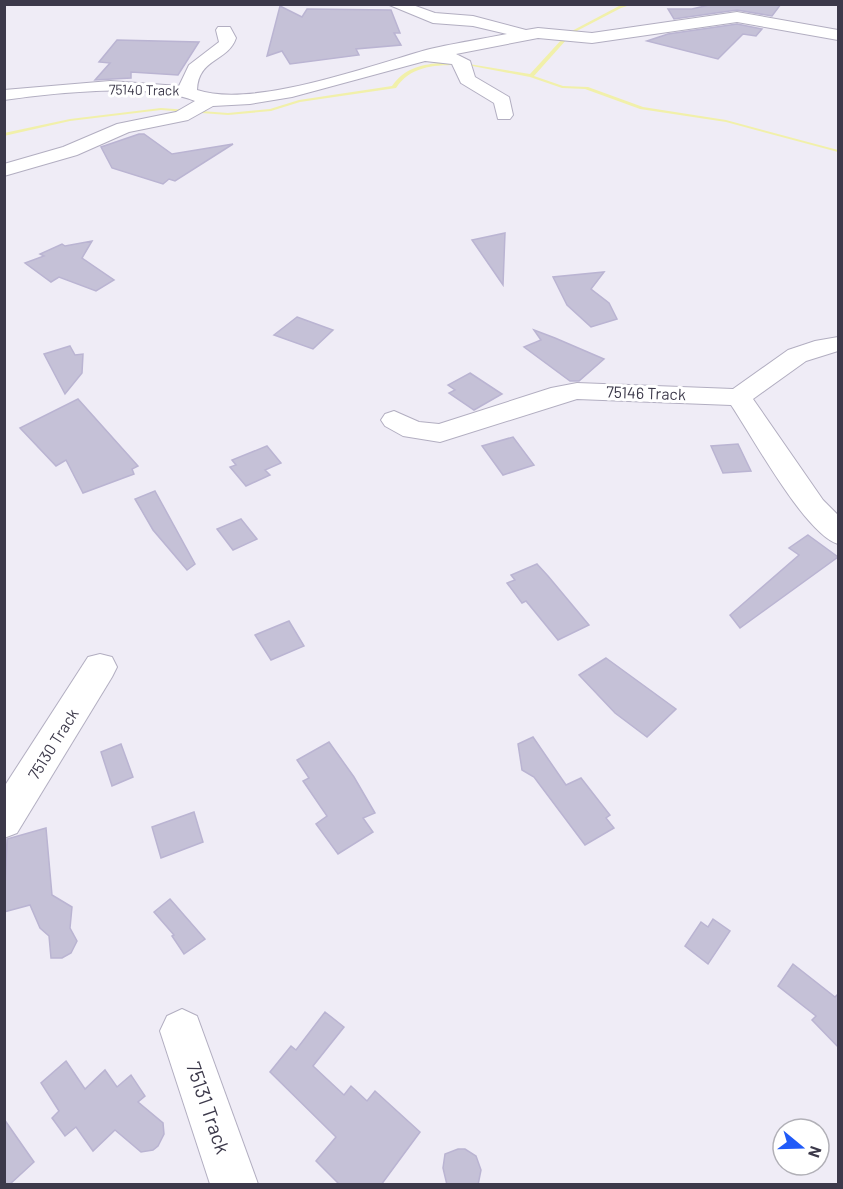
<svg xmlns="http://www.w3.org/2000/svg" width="843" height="1189" viewBox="0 0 843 1189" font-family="Barlow,sans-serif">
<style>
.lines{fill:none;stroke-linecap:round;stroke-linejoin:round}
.stream{fill:#f1f0aa;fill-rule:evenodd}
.building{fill:#c5c1d7;stroke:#bab4d2;stroke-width:1.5}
.street-casing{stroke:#b2aec1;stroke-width:2}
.street{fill:#fff;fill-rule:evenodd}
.labels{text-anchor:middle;stroke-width:6;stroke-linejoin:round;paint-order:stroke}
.far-street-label{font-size:14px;fill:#3c394a;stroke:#fff}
.street-label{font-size:16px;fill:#3c394a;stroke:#fff}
.near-street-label{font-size:20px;fill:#3c394a;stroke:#fff}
</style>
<rect width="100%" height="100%" fill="#efecf6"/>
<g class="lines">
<g class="stream">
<path d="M 625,4 L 633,4 L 621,8 L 571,34 L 568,33 L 619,6 Z"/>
<path d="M 563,38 L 567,39 L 534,76 L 563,86 L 588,87 L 643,107 L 726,120 L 838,150 L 838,152 L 726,122 L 640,109 L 585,89 L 562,88 L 530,77 L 467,65 L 469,64 L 530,74 Z"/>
<path d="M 439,63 L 456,63 L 458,64 L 456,65 C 432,65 410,67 396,88 L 300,102 L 271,111 L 228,115 L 161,110 L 70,121 L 4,136 L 4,133 L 70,119 L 161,108 L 228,113 L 270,109 L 299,100 L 392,86 C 404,69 419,65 439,63 Z"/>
</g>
</g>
<g class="building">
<path d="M 713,4 L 781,4 L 772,16 L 737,10 L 674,19 L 668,9 L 692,9 Z"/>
<path d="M 280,6 L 302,17 L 307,9 L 391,10 L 400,33 L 394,33 L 401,45 L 356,49 L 359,55 L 290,64 L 282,51 L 267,56 Z"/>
<path d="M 737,24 L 762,29 L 756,36 L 743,34 L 718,59 L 647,41 L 668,34 Z"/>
<path d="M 117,40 L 199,42 L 178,75 L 131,72 L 131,78 L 95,80 L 110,63 L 99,62 Z"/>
<path d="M 139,134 L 144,134 L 172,154 L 233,144 L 175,181 L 169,179 L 163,184 L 112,168 L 101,147 Z"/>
<path d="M 505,233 L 503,285 L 472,240 Z"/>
<path d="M 92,241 L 82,258 L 114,280 L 96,291 L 59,277 L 51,282 L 25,263 L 44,256 L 40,254 L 62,244 L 65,246 Z"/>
<path d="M 604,272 L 591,289 L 609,303 L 617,319 L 591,327 L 567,305 L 553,277 Z"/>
<path d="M 297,317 L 333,330 L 313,349 L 274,335 Z"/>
<path d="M 534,330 L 555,338 L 604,359 L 579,381 L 570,381 L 524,347 L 541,340 Z"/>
<path d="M 70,346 L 75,355 L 83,354 L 82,373 L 65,394 L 44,354 Z"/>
<path d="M 470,373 L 502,394 L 474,410 L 449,393 L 455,390 L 448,385 Z"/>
<path d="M 78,399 L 138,466 L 132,469 L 134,474 L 83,493 L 66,460 L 56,466 L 20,428 Z"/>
<path d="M 513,437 L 534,465 L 503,475 L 482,446 Z"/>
<path d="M 738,444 L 751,471 L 723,473 L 711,446 Z"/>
<path d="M 267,446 L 281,463 L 265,470 L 270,475 L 246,486 L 230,467 L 236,465 L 232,460 Z"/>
<path d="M 155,491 L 195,564 L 187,570 L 153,530 L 135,499 Z"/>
<path d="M 241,519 L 257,539 L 233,550 L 217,529 Z"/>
<path d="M 808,535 L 838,557 L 740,628 L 730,615 L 799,555 L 789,548 Z"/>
<path d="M 537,564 L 548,576 L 589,625 L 558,640 L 526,601 L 522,603 L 507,583 L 515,580 L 511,575 Z"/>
<path d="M 289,621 L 304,646 L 271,660 L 255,635 Z"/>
<path d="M 606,658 L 676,709 L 647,737 L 615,713 L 579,675 Z"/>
<path d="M 533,737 L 566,785 L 581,778 L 610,815 L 606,818 L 614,828 L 585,845 L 534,777 L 522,770 L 518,744 Z"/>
<path d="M 329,742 L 354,777 L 375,813 L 363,818 L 373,832 L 338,854 L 316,824 L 327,816 L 303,781 L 309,778 L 297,760 Z"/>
<path d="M 121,744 L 133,777 L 112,786 L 101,752 Z"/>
<path d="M 194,812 L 203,842 L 161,858 L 152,827 Z"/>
<path d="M 46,828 L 52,895 L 72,907 L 70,928 L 77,941 L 71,953 L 62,958 L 51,958 L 49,936 L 40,928 L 30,905 L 4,912 L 7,839 Z"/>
<path d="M 170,899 L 205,939 L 184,954 L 172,936 L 174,935 L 154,912 Z"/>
<path d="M 713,919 L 730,931 L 708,964 L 685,946 L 701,922 L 708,927 Z"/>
<path d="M 793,964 L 835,997 L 838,994 L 838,1047 L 812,1020 L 816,1016 L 778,986 Z"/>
<path d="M 325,1012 L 344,1027 L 313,1066 L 344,1095 L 351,1086 L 367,1101 L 375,1091 L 420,1132 L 381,1185 L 340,1185 L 316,1161 L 336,1137 L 270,1072 L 291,1046 L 296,1050 Z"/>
<path d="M 66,1061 L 85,1089 L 105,1070 L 117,1087 L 131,1075 L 145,1096 L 138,1102 L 163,1123 L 164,1134 L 158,1146 L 153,1150 L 141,1152 L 115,1130 L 93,1151 L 76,1127 L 65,1136 L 52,1118 L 59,1111 L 41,1083 Z"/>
<path d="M 4,1119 L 34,1162 L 9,1185 L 4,1185 Z"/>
<path d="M 458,1149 L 465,1149 L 476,1156 L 481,1170 L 478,1185 L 447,1185 L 443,1168 L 445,1154 Z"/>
</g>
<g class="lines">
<g class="street-casing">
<g id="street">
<path d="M 387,4 L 410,4 L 435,13 L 473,16 L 526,30 L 538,28 L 592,33 L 737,12 L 838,30 L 838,40 L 737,22 L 592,43 L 538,38 L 456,54 L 470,61 L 475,77 L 509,97 L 513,115 L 510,119 L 498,119 L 494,103 L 461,83 L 452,64 L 425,61 L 292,97 L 250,104 L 213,106 L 188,120 L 129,132 L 77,155 L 4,176 L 4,164 L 63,147 L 117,124 L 176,112 L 195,101 C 150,82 53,93 4,100 L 4,90 L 110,81 L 179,86 L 189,65 L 219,42 L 216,30 L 218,27 L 230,27 L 236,38 C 228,62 198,58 197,90 C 254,109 371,65 430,49 C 456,43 482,39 507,34 L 473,26 L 433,23 Z"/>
<path d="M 838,337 L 838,351 L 806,361 L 753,399 L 823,500 L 838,515 L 838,544 C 805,534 752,436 731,405 L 577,399 L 440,442 L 403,436 L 385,426 L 381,420 L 385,414 L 394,411 L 419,422 L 439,424 L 551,388 L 577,383 L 733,389 L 788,350 L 815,341 Z"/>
<path d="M 100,654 L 112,657 L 117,667 L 112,677 L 17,833 L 4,838 L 4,787 L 88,657 Z"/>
<path d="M 182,1009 L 197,1016 L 258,1184 L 210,1184 L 160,1031 L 167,1016 Z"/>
</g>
</g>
<use href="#street" class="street"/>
</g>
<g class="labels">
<g class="far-street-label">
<text transform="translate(144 90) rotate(1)" y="5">75140 Track</text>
</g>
<g class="street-label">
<text transform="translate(646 393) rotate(2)" y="6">75146 Track</text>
<text transform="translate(53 744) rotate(-58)" y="6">75130 Track</text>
</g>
<g class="near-street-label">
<text transform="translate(208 1108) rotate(71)" y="7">75131 Track</text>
</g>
</g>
<rect width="843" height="1189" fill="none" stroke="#3c394a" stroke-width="12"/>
<g transform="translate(801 1147) rotate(109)"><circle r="28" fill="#ffffff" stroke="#b1b0b7" stroke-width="1.5"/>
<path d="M0-4.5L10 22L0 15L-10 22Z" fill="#205af8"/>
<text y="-9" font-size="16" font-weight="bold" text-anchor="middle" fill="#3c394a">N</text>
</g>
</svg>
